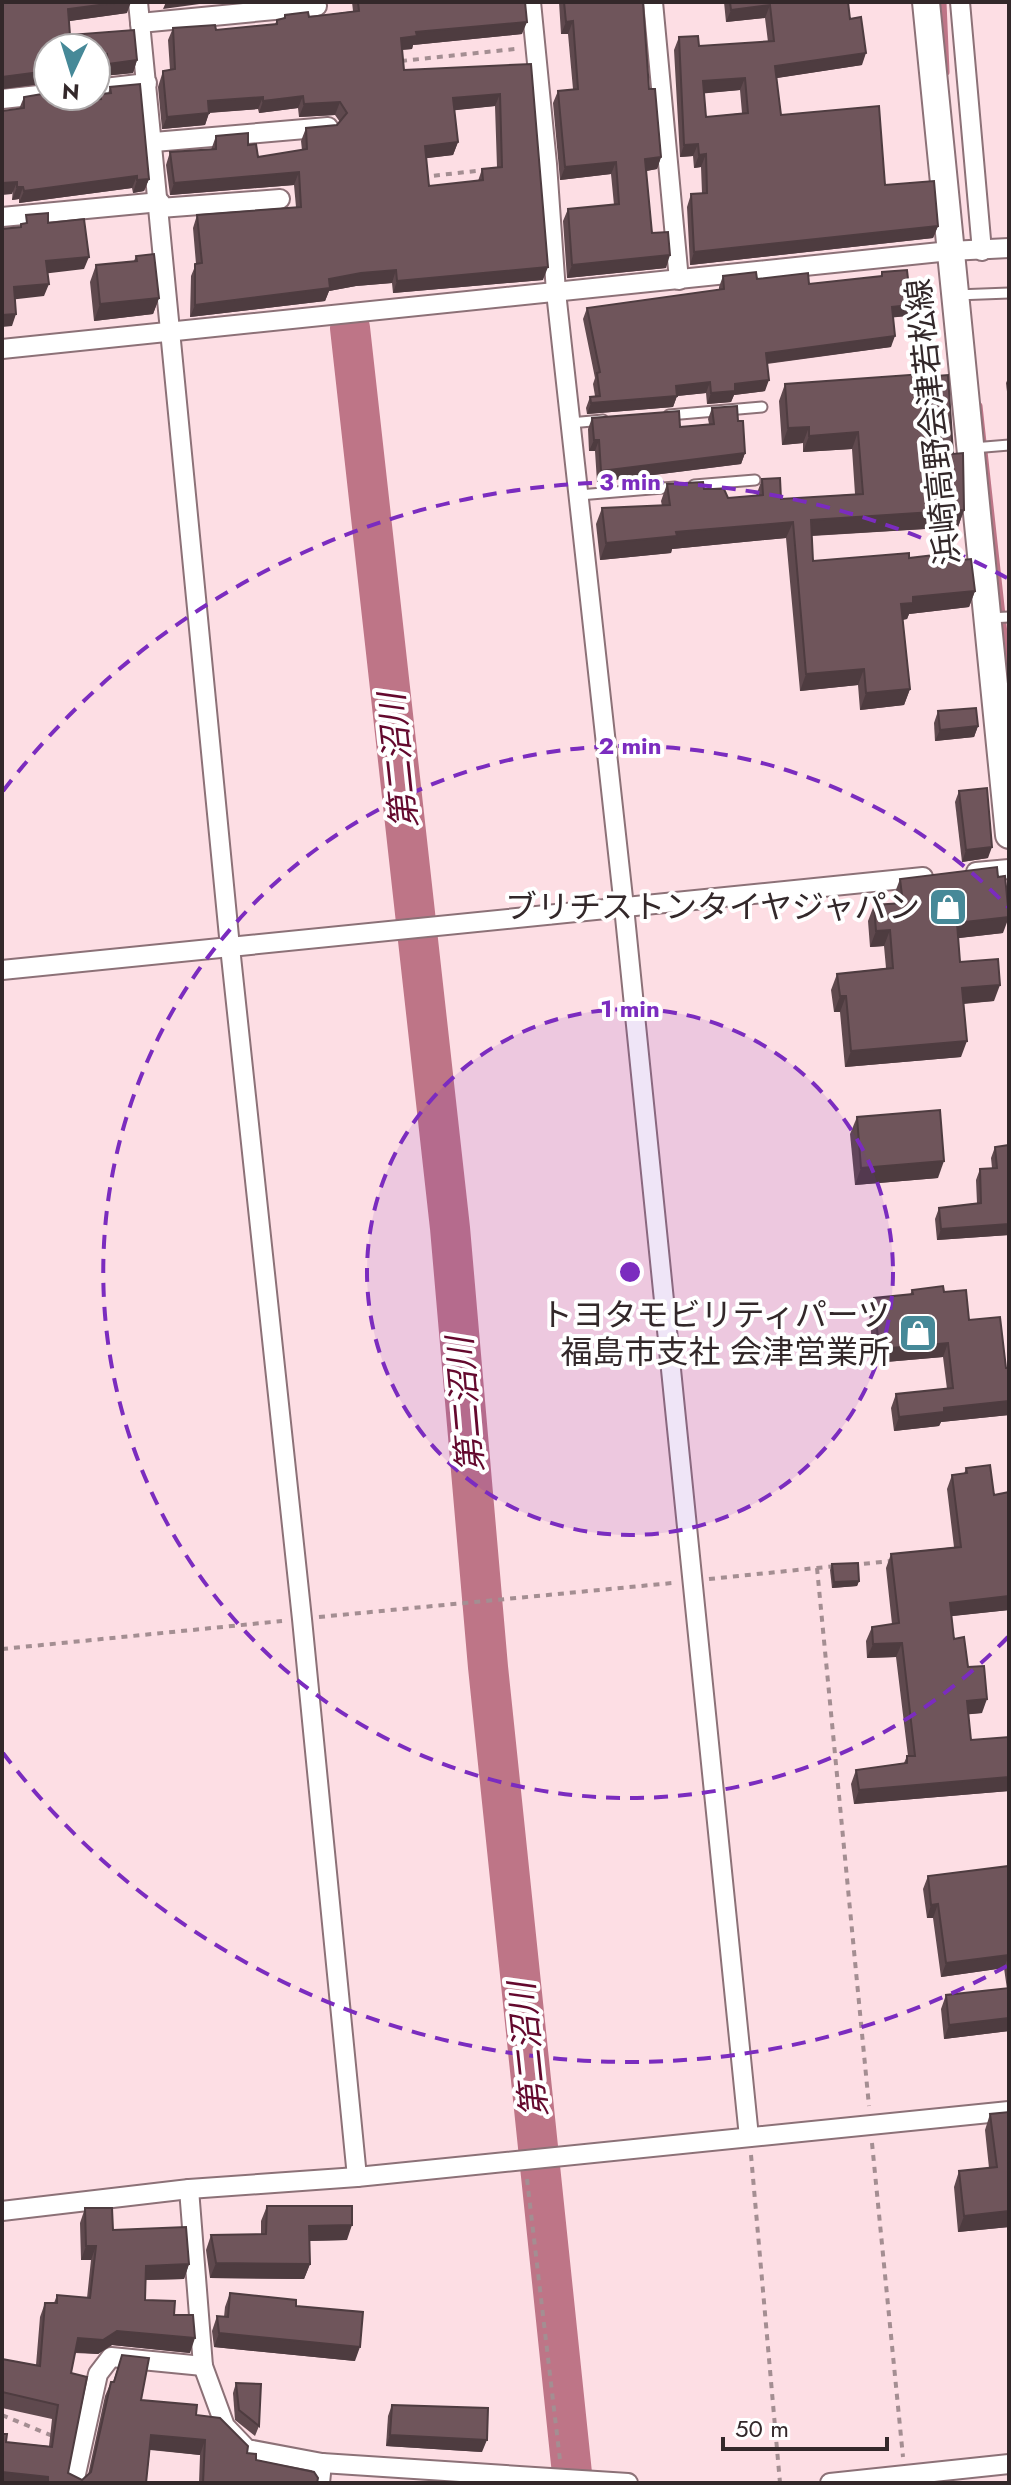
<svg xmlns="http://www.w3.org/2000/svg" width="1011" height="2485" viewBox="0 0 1011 2485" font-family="Jost,'Noto Sans JP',sans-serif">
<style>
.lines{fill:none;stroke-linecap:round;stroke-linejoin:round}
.stream{stroke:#be7587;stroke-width:7}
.river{stroke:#be7587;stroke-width:40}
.service-casing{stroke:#8c7177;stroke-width:13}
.minor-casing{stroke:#8c7177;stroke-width:22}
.secondary-casing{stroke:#8c7177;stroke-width:30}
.path{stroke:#a48e92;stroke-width:4;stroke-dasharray:6 6;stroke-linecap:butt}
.service{stroke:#fff;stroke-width:9}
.minor{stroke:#fff;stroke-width:18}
.secondary{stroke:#fff;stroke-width:26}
.wall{fill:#5f494e;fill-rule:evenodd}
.shaded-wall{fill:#4e3c40}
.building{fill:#6f555b;stroke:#4e3c40;stroke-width:2;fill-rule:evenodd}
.ring{fill:none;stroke:#7b2cbf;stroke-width:4;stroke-dasharray:14 10}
.labels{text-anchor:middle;stroke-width:8;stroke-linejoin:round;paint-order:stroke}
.street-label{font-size:32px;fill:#33282a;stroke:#fff}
.poi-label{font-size:32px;fill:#33282a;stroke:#fff;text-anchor:end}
.water-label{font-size:34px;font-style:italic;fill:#64092e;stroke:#fff}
.centre{fill:#7b2cbf;stroke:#fff;stroke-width:4}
.ring-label{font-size:24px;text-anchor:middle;font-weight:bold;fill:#7b2cbf;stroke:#fff;stroke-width:8;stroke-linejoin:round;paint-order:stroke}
</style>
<rect width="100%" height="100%" fill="#fddee4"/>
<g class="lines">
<g class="stream">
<path d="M 943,2 L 946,72"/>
<path d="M 979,406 L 1009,679"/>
</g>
<path class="river" d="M 350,328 L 450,1228 L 488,1667 L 573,2483"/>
<g class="service-casing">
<g id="service">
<path d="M 956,295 L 1009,293"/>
<path d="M 669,415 L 762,407"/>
<path d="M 570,423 L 603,420"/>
<path d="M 973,448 L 1009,445"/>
<path d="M 694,485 L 755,480"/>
<path d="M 579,495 L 675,487"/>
<path d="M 988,618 L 1009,617"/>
</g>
</g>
<g class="minor-casing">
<g id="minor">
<path d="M 138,2 L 230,947 L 302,1619 L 357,2177"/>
<path d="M 531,2 L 547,164 L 556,292 L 624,907 L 749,2137"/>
<path d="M 653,2 L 679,280"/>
<path d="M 960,2 L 982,251"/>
<path d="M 140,23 L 317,6"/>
<path d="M 96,89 L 147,83"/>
<path d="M 2,99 L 48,94"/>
<path d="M 154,142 L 328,127"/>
<path d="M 160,208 L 280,199"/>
<path d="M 2,217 L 160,202"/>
<path d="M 2,349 L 950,251 L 1009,248"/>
<path d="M 976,872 L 1009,869"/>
<path d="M 2,970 L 923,877"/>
<path d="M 189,2189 L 203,2366 L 225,2426 L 247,2449 L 322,2463 L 628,2483"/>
<path d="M 2,2211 L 189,2189 L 357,2177 L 1009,2111"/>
<path d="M 74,2483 L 98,2374 L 111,2357 L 203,2366"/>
<path d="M 320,2483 L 322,2463"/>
<path d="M 830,2483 L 1009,2464"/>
</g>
</g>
<g class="secondary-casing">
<path id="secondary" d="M 926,2 L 1009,835"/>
</g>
<g class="path">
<path d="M 401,61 L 515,49"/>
<path d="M 422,177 L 485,170"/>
<path d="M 852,1565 L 891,1561"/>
<path d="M 817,1568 L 869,2106"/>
<path d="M 709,1579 L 836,1566"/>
<path d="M 319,1617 L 672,1583"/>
<path d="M 2,1649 L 282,1621"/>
<path d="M 872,2143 L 903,2457"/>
<path d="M 751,2155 L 780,2483"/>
<path d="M 527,2179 L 560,2460"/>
<path d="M 2,2415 L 55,2437"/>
</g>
<use href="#service" class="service"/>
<use href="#minor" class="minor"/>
<use href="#secondary" class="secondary"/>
</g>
<g class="wall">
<path d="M 2,2 L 127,13 L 69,21 L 70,35 L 137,60 L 133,73 L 103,76 L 102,67 L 96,68 L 96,48 L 48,48 L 48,83 L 2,89 Z"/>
<path d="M 352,2 L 525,2 L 522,34 L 413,45 L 412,49 L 402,50 L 404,70 L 531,64 L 543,280 L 393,293 L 392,283 L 356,286 L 329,291 L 325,301 L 190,317 L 191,276 L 196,264 L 193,228 L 197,215 L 296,207 L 294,185 L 170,195 L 166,165 L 170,152 L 211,150 L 216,136 L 248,145 L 258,157 L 302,150 L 301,141 L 306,128 L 337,125 L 340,122 L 335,115 L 299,117 L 298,108 L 259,113 L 258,109 L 209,113 L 205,125 L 162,129 L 158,87 L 163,71 L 170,70 L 168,40 L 173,28 L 216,30 L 275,24 L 277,20 L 283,19 L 285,15 L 309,17 L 353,11 ZM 495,106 L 497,167 L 482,169 L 478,181 L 429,186 L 426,158 L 453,155 L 458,142 L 454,110 Z"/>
<path d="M 559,2 L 643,2 L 649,89 L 661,157 L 657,169 L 646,171 L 652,233 L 666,268 L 567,278 L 563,221 L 568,209 L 614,205 L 611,174 L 560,180 L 553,103 L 558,91 L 573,89 L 568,34 L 561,34 Z"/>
<path d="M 724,2 L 848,2 L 850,19 L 862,65 L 776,78 L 781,115 L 885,185 L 938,226 L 933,238 L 690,265 L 687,207 L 691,194 L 702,193 L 701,167 L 694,168 L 693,156 L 680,157 L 674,50 L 679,37 L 699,46 L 768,42 L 765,18 L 726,22 ZM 740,90 L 742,113 L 706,117 L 704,93 Z"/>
<path d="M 110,87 L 149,179 L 144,191 L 133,193 L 132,188 L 19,203 L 19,199 L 12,200 L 19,109 L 24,97 L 59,102 L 98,99 L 100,94 L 108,94 Z"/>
<path d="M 136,256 L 159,298 L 153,314 L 94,321 L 90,282 L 96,265 L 134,261 Z"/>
<path d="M 882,272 L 911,305 L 907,316 L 893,317 L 891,347 L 767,364 L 765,391 L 734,395 L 731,402 L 707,404 L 706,393 L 677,396 L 673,407 L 587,414 L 586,408 L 590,397 L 595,396 L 593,384 L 595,378 L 583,319 L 587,308 L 719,290 L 719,287 L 723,276 L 809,284 L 880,277 Z"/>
<path d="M 1009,376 L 1009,409 L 1006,383 Z"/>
<path d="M 923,377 L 953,454 L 964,510 L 958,527 L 812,536 L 813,561 L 909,558 L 943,562 L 975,591 L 969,607 L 909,614 L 907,619 L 903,620 L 910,689 L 904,705 L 860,710 L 858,685 L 800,691 L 786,538 L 672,549 L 671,553 L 600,560 L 596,524 L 602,508 L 662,506 L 661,501 L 667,484 L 704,489 L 728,498 L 756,496 L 762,479 L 781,499 L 855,494 L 852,449 L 803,452 L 803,443 L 782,445 L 779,401 L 785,384 Z"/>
<path d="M 712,408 L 738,421 L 745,453 L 741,464 L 597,482 L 595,451 L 589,451 L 588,429 L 592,418 L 680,427 L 709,424 L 708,419 Z"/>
<path d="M 938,711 L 978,726 L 974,737 L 935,741 L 934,723 Z"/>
<path d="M 959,791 L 988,858 L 962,862 L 955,802 Z"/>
<path d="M 900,879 L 1003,933 L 958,938 L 960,962 L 994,1001 L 964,1004 L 961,1057 L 845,1067 L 840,1012 L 834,1012 L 831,990 L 837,974 L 886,968 L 884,946 L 870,947 L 868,921 L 874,905 L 895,903 L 894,895 Z"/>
<path d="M 857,1117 L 938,1178 L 855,1185 L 850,1134 Z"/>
<path d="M 995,1147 L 1009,1235 L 937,1240 L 935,1219 L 939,1208 L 977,1203 L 976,1180 L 980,1169 L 992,1168 L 991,1158 Z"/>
<path d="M 912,1290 L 944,1292 L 969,1320 L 1006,1368 L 1009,1368 L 1009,1415 L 941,1422 L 939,1426 L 894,1431 L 891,1408 L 896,1394 L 947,1389 L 943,1357 L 874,1363 L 869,1312 L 874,1298 L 910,1295 Z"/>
<path d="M 966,1468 L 1009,1610 L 951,1616 L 954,1639 L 968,1667 L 982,1713 L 968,1714 L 971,1740 L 1009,1737 L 1009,1791 L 854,1804 L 851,1784 L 856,1770 L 904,1763 L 907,1756 L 908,1756 L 896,1657 L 867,1658 L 866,1641 L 872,1627 L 892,1624 L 886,1568 L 891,1554 L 954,1547 L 947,1489 L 952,1475 L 964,1474 Z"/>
<path d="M 832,1564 L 859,1581 L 857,1586 L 832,1588 L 830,1570 Z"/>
<path d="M 1009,1866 L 1009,2031 L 944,2039 L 941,2009 L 946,1995 L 1007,1989 L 1004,1968 L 941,1977 L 933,1918 L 927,1918 L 923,1889 L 928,1876 Z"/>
<path d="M 990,2114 L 1009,2227 L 958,2232 L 954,2187 L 959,2171 L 989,2168 L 985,2130 Z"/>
<path d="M 267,2206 L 347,2240 L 309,2241 L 310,2264 L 304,2279 L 210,2278 L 206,2250 L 211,2235 L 261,2234 L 261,2221 Z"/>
<path d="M 85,2208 L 113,2230 L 189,2264 L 184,2279 L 146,2280 L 145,2300 L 174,2315 L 190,2353 L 112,2345 L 98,2354 L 75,2353 L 71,2373 L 68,2473 L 82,2480 L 88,2475 L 105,2396 L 111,2382 L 113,2382 L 122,2355 L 141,2400 L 196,2415 L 256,2460 L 317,2483 L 199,2483 L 200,2455 L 150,2450 L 146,2483 L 2,2483 L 6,2442 L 49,2446 L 52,2419 L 2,2408 L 2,2359 L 36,2365 L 40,2317 L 45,2303 L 54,2303 L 57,2295 L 87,2298 L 91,2260 L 81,2260 L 80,2223 Z"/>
<path d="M 230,2293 L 296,2306 L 355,2361 L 214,2347 L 212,2331 L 217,2316 L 224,2317 L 225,2307 Z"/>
<path d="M 236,2383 L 259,2426 L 255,2436 L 235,2420 L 233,2393 Z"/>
<path d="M 392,2405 L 482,2452 L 386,2446 L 388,2416 Z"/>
</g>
<g class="shaded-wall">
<path d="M 122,2 L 131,2 L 127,13 L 63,22 L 68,9 Z"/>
<path d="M 166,2 L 214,2 L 163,9 Z"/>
<path d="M 770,5 L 765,18 L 726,22 L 731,10 Z"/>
<path d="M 573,21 L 568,34 L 561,34 L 566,22 Z"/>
<path d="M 527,22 L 522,34 L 413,45 L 412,49 L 397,50 L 401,38 L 416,32 Z"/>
<path d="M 866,53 L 862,65 L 771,79 L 775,66 Z"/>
<path d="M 107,54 L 102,67 L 96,68 L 96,56 Z"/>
<path d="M 137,60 L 133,73 L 103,76 L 108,64 Z"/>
<path d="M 48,71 L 48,83 L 2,89 L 2,77 Z"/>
<path d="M 745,78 L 740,90 L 698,94 L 703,81 Z"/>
<path d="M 500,94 L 495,106 L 448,111 L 453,98 Z"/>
<path d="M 303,96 L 298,108 L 259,113 L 263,101 Z"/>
<path d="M 263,97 L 258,109 L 204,113 L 208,101 Z"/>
<path d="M 340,102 L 335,115 L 299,117 L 304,104 Z"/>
<path d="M 209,113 L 205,125 L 162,129 L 167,117 Z"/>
<path d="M 458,142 L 453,155 L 420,159 L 425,146 Z"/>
<path d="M 698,144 L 693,156 L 680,157 L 684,145 Z"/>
<path d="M 706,154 L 701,167 L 694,168 L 699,155 Z"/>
<path d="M 661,157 L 657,169 L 641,172 L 645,159 Z"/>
<path d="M 616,162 L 611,174 L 560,180 L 565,167 Z"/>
<path d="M 299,172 L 294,185 L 170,195 L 174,183 Z"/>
<path d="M 137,176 L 132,188 L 19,203 L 24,191 Z"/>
<path d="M 149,179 L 144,191 L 133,193 L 137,180 Z"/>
<path d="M 17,182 L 12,194 L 2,195 L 2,183 Z"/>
<path d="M 17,187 L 23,187 L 19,199 L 12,200 Z"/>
<path d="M 938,226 L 933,238 L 690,265 L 694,252 Z"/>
<path d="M 670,255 L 666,268 L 567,278 L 572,265 Z"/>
<path d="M 89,257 L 84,269 L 42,274 L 46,261 Z"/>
<path d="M 548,267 L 543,280 L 393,293 L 397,281 Z"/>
<path d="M 396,270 L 392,283 L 356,286 L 329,291 L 325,301 L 190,317 L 195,305 L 329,279 L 361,273 Z"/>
<path d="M 49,284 L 44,296 L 9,300 L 14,287 Z"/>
<path d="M 159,298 L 153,314 L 94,321 L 100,304 Z"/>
<path d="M 911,305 L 907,316 L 888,318 L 892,307 Z"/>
<path d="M 16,314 L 12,326 L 2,327 L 2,315 Z"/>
<path d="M 895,336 L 891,347 L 762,364 L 766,353 Z"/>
<path d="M 769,380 L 765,391 L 734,395 L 731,402 L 707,404 L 711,393 L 735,384 Z"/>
<path d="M 710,382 L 706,393 L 677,396 L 673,407 L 587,414 L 591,403 L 676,386 Z"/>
<path d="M 809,427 L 803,443 L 782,445 L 788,428 Z"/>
<path d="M 858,432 L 852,449 L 803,452 L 809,436 Z"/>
<path d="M 594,440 L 599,440 L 595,451 L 589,451 Z"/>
<path d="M 745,453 L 741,464 L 597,482 L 601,471 Z"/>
<path d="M 964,510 L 958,527 L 805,536 L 811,520 Z"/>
<path d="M 793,522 L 786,538 L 672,549 L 671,553 L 600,560 L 606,543 L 676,532 Z"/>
<path d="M 975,591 L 969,607 L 909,614 L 907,619 L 895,620 L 901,604 L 913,597 Z"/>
<path d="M 864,669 L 858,685 L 800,691 L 806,674 Z"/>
<path d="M 910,689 L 904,705 L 860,710 L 866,693 Z"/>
<path d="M 978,726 L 974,737 L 935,741 L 940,730 Z"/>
<path d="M 992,847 L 988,858 L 962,862 L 966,850 Z"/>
<path d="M 1009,917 L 1003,933 L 951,939 L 957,923 Z"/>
<path d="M 890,930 L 884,946 L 870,947 L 876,931 Z"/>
<path d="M 1000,985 L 994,1001 L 956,1004 L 962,988 Z"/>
<path d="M 840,996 L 846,996 L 840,1012 L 834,1012 Z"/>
<path d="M 967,1041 L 961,1057 L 845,1067 L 851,1051 Z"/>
<path d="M 944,1161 L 938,1178 L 855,1185 L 861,1168 Z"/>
<path d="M 1009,1224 L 1009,1235 L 937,1240 L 941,1229 Z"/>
<path d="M 948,1343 L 943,1357 L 874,1363 L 879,1349 Z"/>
<path d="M 1009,1401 L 1009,1415 L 941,1422 L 939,1426 L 894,1431 L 899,1417 L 944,1408 Z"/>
<path d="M 859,1581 L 857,1586 L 832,1588 L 834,1582 Z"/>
<path d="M 1009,1596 L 1009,1610 L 944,1617 L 950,1603 Z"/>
<path d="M 902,1643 L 896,1657 L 867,1658 L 873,1644 Z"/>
<path d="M 987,1699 L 982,1713 L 962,1715 L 967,1701 Z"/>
<path d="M 1009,1777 L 1009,1791 L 854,1804 L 859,1790 Z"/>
<path d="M 938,1904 L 933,1918 L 927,1918 L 931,1905 Z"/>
<path d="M 1009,1955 L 1004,1968 L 941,1977 L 946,1963 Z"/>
<path d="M 1009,2018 L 1009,2031 L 944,2039 L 949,2025 Z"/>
<path d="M 1009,2211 L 1009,2227 L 958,2232 L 964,2216 Z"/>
<path d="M 352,2225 L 347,2240 L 304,2241 L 309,2226 Z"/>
<path d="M 86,2246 L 96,2246 L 91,2260 L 81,2260 Z"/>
<path d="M 216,2263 L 310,2264 L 304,2279 L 210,2278 Z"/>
<path d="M 189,2264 L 184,2279 L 141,2280 L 146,2266 Z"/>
<path d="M 117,2331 L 195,2338 L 190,2353 L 112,2345 L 98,2354 L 72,2352 L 78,2338 Z"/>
<path d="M 219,2333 L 360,2347 L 355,2361 L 214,2347 Z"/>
<path d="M 151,2435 L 205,2440 L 200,2455 L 146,2449 Z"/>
<path d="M 390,2435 L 487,2440 L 482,2452 L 386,2446 Z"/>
<path d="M 2,2472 L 48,2477 L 46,2483 L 2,2483 Z"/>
</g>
<g class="building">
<path d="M 2,2 L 122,2 L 68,9 L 70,35 L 134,30 L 137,60 L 108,64 L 107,54 L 96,56 L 96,48 L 48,48 L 48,71 L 2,77 Z"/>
<path d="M 358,2 L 525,2 L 527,22 L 416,32 L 417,36 L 401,38 L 404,70 L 531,64 L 548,267 L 397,281 L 396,270 L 361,273 L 329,279 L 330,288 L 195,305 L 195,264 L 202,263 L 197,215 L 301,207 L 299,172 L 174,183 L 170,152 L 216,149 L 216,136 L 248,133 L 248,145 L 256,144 L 258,157 L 307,149 L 306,128 L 337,125 L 347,113 L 340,102 L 304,104 L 303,96 L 263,101 L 263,97 L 208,101 L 209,113 L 167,117 L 163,74 L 163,71 L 175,69 L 173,28 L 215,25 L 216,30 L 277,24 L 277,20 L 285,18 L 285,15 L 308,12 L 309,17 L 359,11 ZM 500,94 L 502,167 L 482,169 L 483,180 L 429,186 L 425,146 L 458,142 L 453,98 Z"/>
<path d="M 564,2 L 643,2 L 649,89 L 655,89 L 661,157 L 645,159 L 652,233 L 668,232 L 670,255 L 572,265 L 568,209 L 619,204 L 616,162 L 565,167 L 558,91 L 578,89 L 573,21 L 566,22 Z"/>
<path d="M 730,2 L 848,2 L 850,19 L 861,17 L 866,53 L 775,66 L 781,115 L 879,106 L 885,185 L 934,181 L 938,226 L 694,252 L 691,194 L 707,193 L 706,154 L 699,155 L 698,144 L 684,145 L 679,37 L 698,36 L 699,46 L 774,41 L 770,5 L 731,10 ZM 745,78 L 748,113 L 706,117 L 703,81 Z"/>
<path d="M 140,84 L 149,179 L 137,180 L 137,176 L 24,191 L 23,187 L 17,187 L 17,182 L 2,183 L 2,111 L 24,108 L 24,97 L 48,93 L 48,96 L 59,96 L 59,102 L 101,99 L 100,94 L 111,93 L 110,87 Z"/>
<path d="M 48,213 L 48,223 L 84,219 L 89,257 L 46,261 L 49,284 L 14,287 L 16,314 L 2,315 L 2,229 L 21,227 L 21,224 L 27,223 L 26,215 Z"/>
<path d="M 154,254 L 159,298 L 100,304 L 96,265 L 137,261 L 136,256 Z"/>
<path d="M 907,270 L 911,305 L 892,307 L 895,336 L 766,353 L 769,380 L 735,384 L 735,391 L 711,393 L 710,382 L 676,386 L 677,396 L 591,403 L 590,397 L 600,396 L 597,373 L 600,372 L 587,308 L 724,289 L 723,276 L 756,272 L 757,279 L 808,273 L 809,284 L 882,276 L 882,272 Z"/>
<path d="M 923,374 L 923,377 L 948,375 L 953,454 L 963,453 L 964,510 L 811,520 L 813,561 L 909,553 L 909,558 L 942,554 L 943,562 L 971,559 L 975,591 L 913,597 L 913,603 L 901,604 L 910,689 L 866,693 L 864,669 L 806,674 L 793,522 L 676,532 L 677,536 L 606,543 L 602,508 L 670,505 L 667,484 L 703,482 L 704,489 L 724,489 L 728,498 L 763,495 L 762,479 L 780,478 L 781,499 L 863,494 L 858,432 L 809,436 L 809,427 L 788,428 L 785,384 Z"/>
<path d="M 737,406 L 738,421 L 743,421 L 745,453 L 601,471 L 599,440 L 594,440 L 592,418 L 679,411 L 680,427 L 714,424 L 712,408 Z"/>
<path d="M 976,708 L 978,726 L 940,730 L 938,711 Z"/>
<path d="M 987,788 L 992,847 L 966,850 L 959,791 Z"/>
<path d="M 997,867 L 998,877 L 1005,876 L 1009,917 L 957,923 L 960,962 L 998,959 L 1000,985 L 962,988 L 967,1041 L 851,1051 L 846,996 L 840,996 L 837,974 L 893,968 L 890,930 L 876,931 L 874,905 L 903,903 L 900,879 Z"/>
<path d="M 940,1110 L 944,1161 L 861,1168 L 857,1117 Z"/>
<path d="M 1009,1145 L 1009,1224 L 941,1229 L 939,1208 L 981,1203 L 980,1169 L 997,1168 L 995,1147 Z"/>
<path d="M 943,1286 L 944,1292 L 966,1290 L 969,1320 L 1000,1317 L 1006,1368 L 1009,1368 L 1009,1401 L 944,1408 L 944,1412 L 899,1417 L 896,1394 L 953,1388 L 948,1343 L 879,1349 L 874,1298 L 913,1294 L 912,1290 Z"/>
<path d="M 990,1465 L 994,1495 L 1009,1492 L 1009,1596 L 950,1603 L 954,1639 L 964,1637 L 968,1667 L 984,1666 L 987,1699 L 967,1701 L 971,1740 L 1009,1737 L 1009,1777 L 859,1790 L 856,1770 L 907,1763 L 907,1756 L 915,1756 L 902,1643 L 873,1644 L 872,1627 L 899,1623 L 891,1554 L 961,1547 L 952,1475 L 967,1473 L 966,1468 Z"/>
<path d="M 858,1563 L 859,1581 L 834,1582 L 832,1564 Z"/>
<path d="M 1009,1866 L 1009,1955 L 946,1963 L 938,1904 L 931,1905 L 928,1876 Z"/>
<path d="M 1009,1988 L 1009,2018 L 949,2025 L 946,1995 Z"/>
<path d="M 1009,2112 L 1009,2211 L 964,2216 L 959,2171 L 997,2167 L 990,2114 Z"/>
<path d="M 267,2206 L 352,2206 L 352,2225 L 309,2226 L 310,2264 L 216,2263 L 211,2235 L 266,2234 Z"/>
<path d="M 85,2208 L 112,2208 L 113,2230 L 186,2227 L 189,2264 L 146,2266 L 145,2300 L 175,2301 L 174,2315 L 193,2315 L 195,2338 L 117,2331 L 103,2340 L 78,2338 L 71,2373 L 87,2377 L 68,2473 L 82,2480 L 91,2472 L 111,2382 L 114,2382 L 122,2355 L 149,2358 L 141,2400 L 197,2405 L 196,2415 L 220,2418 L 248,2446 L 247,2453 L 256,2454 L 256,2460 L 314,2472 L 318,2478 L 317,2483 L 203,2483 L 205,2440 L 151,2435 L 146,2483 L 48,2483 L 48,2477 L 2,2472 L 2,2434 L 7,2434 L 6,2442 L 52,2447 L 58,2405 L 2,2392 L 2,2359 L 40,2366 L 45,2303 L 57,2303 L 57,2295 L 90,2298 L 96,2246 L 86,2246 Z"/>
<path d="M 230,2293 L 296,2300 L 296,2306 L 363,2312 L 360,2347 L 219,2333 L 217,2316 L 228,2317 Z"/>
<path d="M 236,2383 L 261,2384 L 259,2426 L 239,2410 Z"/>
<path d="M 392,2405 L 488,2408 L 487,2440 L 390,2435 Z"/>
</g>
<circle cx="630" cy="1272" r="263" fill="#7b2cbf" fill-opacity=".12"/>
<g class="ring">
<circle cx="630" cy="1272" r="263"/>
<path d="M1008 1637A526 526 0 1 1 1008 907"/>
<path d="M1007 1966A790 790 0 0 1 3 1753M3 791A790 790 0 0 1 1007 578"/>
</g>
<defs>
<g id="shop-square" transform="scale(2)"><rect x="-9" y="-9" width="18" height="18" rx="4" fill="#468998" stroke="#fff"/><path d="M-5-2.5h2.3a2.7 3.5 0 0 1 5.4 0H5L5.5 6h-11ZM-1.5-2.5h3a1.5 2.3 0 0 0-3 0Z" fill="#fff"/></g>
</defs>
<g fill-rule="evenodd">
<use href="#shop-square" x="948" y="907"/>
<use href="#shop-square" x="918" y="1333"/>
</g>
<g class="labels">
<g class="street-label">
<text transform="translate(933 422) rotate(-96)" y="11">浜崎高野会津若松線</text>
</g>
<g class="poi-label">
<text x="920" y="918">ブリチストンタイヤジャパン</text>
<text x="890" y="1326">トヨタモビリティパーツ<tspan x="890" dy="37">福島市支社 会津営業所</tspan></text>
</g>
<g class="water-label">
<text transform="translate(398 761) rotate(-96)" y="12">第二沼川</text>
<text transform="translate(465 1405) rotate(-95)" y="12">第二沼川</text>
<text transform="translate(528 2050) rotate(-96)" y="12">第二沼川</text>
</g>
</g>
<circle cx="630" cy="1272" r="12" class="centre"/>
<g class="ring-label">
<text x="630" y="490">3 min</text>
<text x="630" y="754">2 min</text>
<text x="630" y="1017">1 min</text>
</g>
<rect width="1011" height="2485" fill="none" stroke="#33282a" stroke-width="8"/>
<g transform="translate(72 72) rotate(184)"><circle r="38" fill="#ffffff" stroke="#ada9aa" stroke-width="2"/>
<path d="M0-6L14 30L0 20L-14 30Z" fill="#468998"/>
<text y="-12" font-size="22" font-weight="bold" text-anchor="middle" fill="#33282a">N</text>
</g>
<path d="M723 2437v12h164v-12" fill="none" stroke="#33282a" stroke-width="4"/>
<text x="735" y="2437" font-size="24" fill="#33282a" stroke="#ffffff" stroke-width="6" paint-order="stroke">50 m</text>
</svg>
